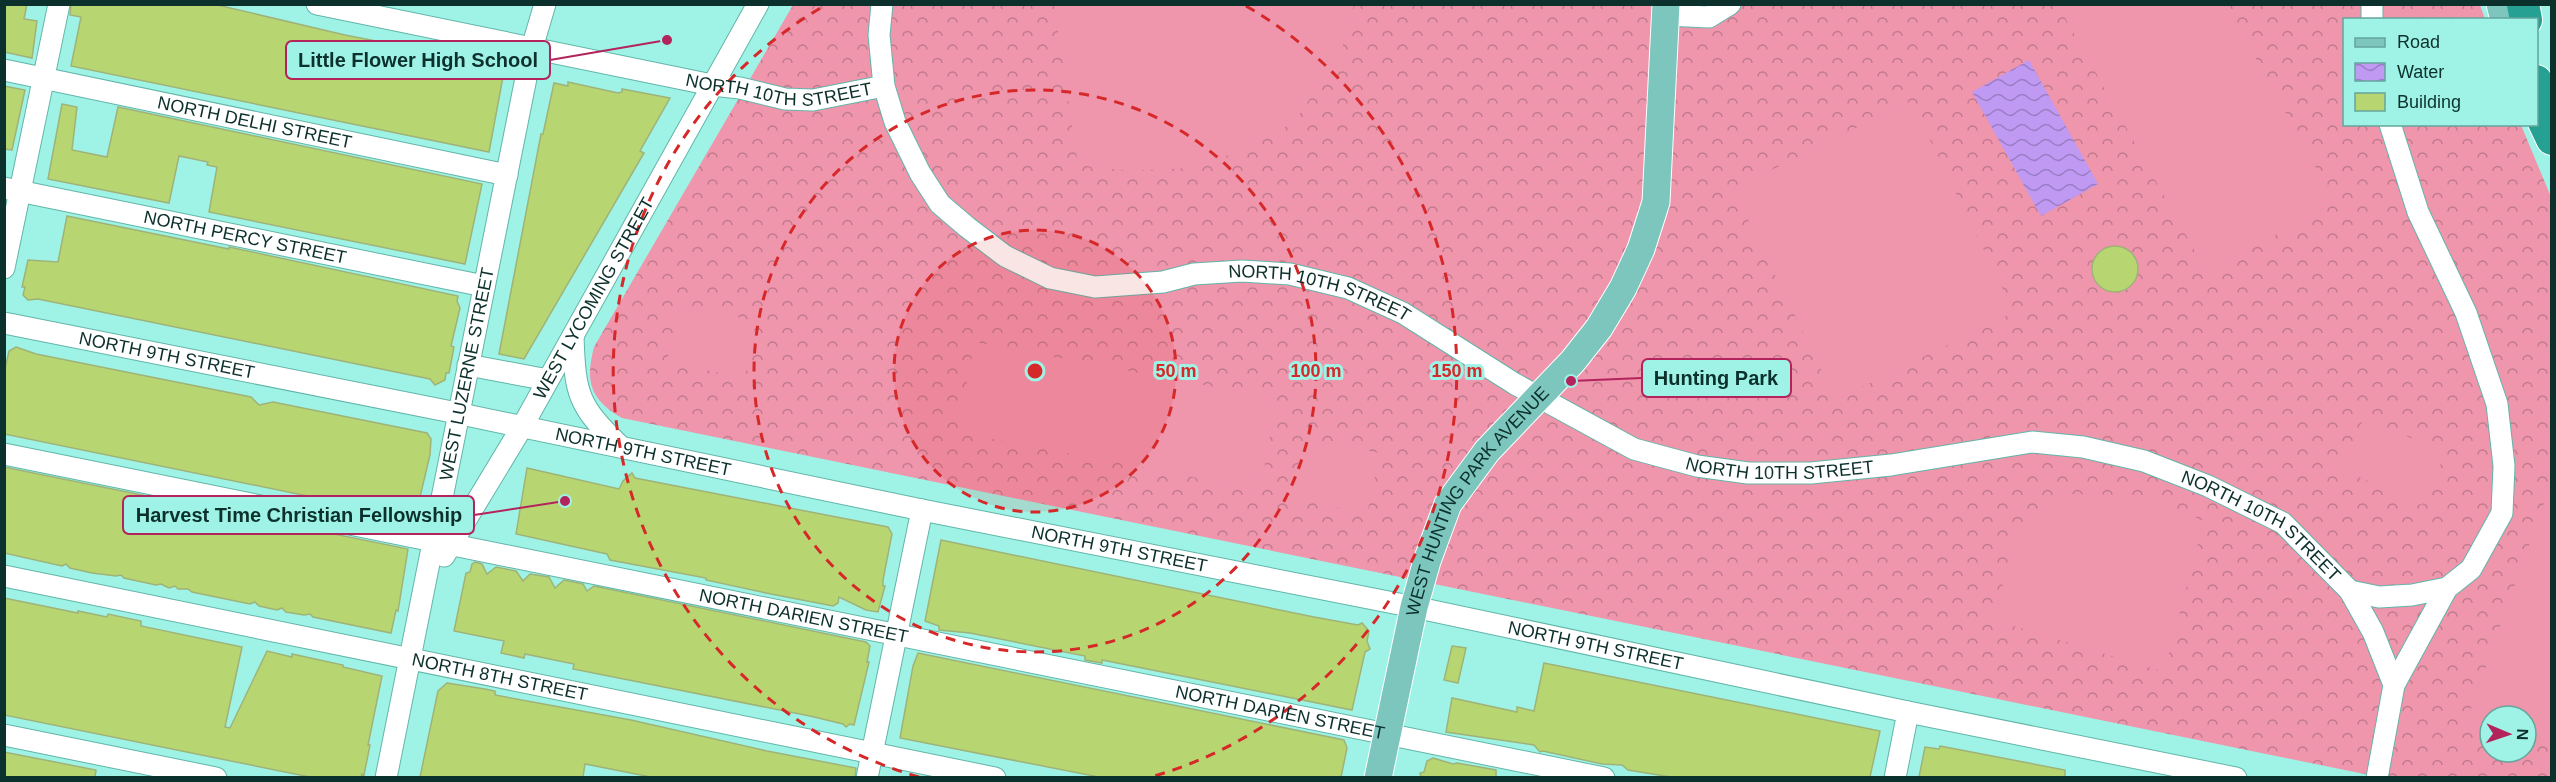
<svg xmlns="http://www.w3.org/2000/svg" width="2556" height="782" viewBox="0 0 2556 782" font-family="Arial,sans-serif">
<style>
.forest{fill:url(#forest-crowns);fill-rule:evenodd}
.pitch{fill:#ef95ac}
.water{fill:url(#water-waves)}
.building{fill:#b7d672;stroke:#9fb378;stroke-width:1.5}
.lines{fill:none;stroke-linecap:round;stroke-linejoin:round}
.minor-casing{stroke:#62b5a9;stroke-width:23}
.major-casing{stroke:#fff;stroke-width:29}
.highway-casing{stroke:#fff;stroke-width:34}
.minor{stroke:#fff;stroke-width:21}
.major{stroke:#7cc6be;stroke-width:27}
.highway{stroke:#25a092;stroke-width:32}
.ring{fill:none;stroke:#d62828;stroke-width:3;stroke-dasharray:10 8}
.labels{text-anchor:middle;stroke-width:6;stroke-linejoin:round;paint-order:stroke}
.street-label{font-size:18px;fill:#0c302c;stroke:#9ff3e6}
.centre{fill:#d62828;stroke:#9ff3e6;stroke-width:3}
.ring-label{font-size:18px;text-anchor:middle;font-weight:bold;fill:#d62828;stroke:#9ff3e6;stroke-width:6;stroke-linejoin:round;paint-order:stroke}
.leader{fill:none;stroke:#b2245b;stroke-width:2}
.callout-dot{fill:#b2245b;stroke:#9ff3e6;stroke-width:2}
.callout{fill:#9ff3e6;stroke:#b2245b;stroke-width:2}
.callout-label{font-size:20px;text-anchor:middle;font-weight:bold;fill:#0c302c}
</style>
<defs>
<pattern id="forest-crowns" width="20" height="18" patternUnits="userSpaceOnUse" patternTransform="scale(1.5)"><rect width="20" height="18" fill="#ef95ac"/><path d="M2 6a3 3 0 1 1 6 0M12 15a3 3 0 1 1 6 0" fill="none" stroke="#c07a8c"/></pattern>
<pattern id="water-waves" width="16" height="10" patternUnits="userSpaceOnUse" patternTransform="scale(1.5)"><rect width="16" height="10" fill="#c099f3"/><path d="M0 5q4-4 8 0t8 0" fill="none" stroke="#9a7dc5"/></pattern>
</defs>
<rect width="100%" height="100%" fill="#9ff3e6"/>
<path class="forest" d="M 793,5 L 2480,5 L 2485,19 L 2344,20 L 2344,124 L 2521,125 L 2551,197 L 2551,777 L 2379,777 L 622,418 C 590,399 585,382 594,347 ZM 2490,716 L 2526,716 L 2526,752 L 2490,752 Z"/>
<g class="pitch">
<path d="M 1054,5 L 1054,4 L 1354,5 L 1341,52 L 1295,121 L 1254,146 L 1191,168 L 1129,171 L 1078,165 Z"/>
<path d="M 2058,5 L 2226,5 L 2335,202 L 2207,273 Z"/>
<path d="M 1911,101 L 2014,312 L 1836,400 L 1733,189 Z"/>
<path d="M 679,305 L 756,321 L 745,378 L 667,362 Z"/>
<path d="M 975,342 L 1277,399 L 1260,490 L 957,432 Z"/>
<path d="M 2364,418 L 2446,453 L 2422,505 L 2341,469 Z"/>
<path d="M 1304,438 L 1380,453 L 1367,514 L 1291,498 Z"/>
<path d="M 2551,483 L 2551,748 L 2526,740 L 2526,716 L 2490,716 L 2490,730 L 2466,723 Z"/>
<path d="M 2062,494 L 2144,495 L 2204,521 L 2164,672 L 1994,620 L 2015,534 Z"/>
</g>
<path class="water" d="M 2029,60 L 2098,184 L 2041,216 L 1972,92 Z"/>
<g class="building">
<path d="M 4,4 L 27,4 L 24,19 L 37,21 L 32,58 L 4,52 Z"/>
<path d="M 71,4 L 213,4 L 345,35 L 505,66 L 489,152 L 71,66 L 81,17 L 70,15 Z"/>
<path d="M 568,82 L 618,93 L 622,92 L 622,89 L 670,98 L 640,151 L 644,153 L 524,359 L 499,354 L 541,134 L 543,134 L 554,83 L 568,86 Z"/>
<path d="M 4,86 L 25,90 L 12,150 L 4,149 Z"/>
<path d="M 62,104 L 77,107 L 72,150 L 107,157 L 118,107 L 482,184 L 465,264 L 209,212 L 217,167 L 207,165 L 208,162 L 179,156 L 169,203 L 48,179 Z"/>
<path d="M 67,216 L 229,249 L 229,247 L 458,296 L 457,301 L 460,308 L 451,346 L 454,347 L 449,373 L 446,373 L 445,380 L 435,385 L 430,379 L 38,299 L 28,300 L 23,295 L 25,287 L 22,287 L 28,260 L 58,262 Z"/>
<circle cx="2115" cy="269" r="23"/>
<path d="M 16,347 L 36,354 L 251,397 L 259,405 L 273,402 L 427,433 L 431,439 L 430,455 L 415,518 L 4,434 L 4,373 L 9,351 Z"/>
<path d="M 4,467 L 408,549 L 398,611 L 396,610 L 391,633 L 313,617 L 310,614 L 304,615 L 286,612 L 282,608 L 277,610 L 259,606 L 255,602 L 250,604 L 192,592 L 188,589 L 178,589 L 175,586 L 169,588 L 161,584 L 156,585 L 124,578 L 121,575 L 116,576 L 92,573 L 70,568 L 66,564 L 62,566 L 4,553 Z"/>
<path d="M 527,468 L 619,489 L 623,481 L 632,473 L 635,478 L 888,527 L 892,534 L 883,580 L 883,586 L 885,586 L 878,612 L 866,610 L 839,597 L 838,603 L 833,606 L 766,593 L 706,580 L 706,578 L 610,560 L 607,554 L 516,534 Z"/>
<path d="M 941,540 L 1314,617 L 1358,625 L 1362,623 L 1369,631 L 1367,641 L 1370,649 L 1365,652 L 1352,710 L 1102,660 L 1102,663 L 1085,660 L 1085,656 L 970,633 L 939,630 L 939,626 L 925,621 Z"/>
<path d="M 475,562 L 482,564 L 487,574 L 496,567 L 516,571 L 523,581 L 530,574 L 549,577 L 555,588 L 564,580 L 583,584 L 587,591 L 594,586 L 866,642 L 870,646 L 867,662 L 869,662 L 854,725 L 850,724 L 846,727 L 843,724 L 810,716 L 573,669 L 574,664 L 525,654 L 524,658 L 501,653 L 504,641 L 454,631 L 466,573 L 470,572 L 472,564 Z"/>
<path d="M 4,598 L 78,613 L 78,611 L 107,617 L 108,614 L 141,621 L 141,626 L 242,647 L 225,727 L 230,728 L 267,651 L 292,657 L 292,654 L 343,665 L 343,667 L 382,676 L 368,745 L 370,745 L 364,775 L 362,774 L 361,777 L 310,777 L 4,715 Z"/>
<path d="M 1452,646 L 1466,648 L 1458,683 L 1444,680 Z"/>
<path d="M 918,653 L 1344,740 L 1347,748 L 1341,777 L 1099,777 L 900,738 L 913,666 Z"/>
<path d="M 1544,663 L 1880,731 L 1870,777 L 1671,777 L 1628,770 L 1622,765 L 1602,764 L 1543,751 L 1540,752 L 1534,745 L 1446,732 L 1452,698 L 1517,712 L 1517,707 L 1534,711 Z"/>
<path d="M 447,683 L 485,689 L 495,691 L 495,695 L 631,720 L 767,751 L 856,768 L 855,777 L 651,777 L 585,764 L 583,777 L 420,777 L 438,691 Z"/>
<path d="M 1940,746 L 2065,770 L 2065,777 L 1919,777 L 1925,747 L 1939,749 Z"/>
<path d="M 4,752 L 96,770 L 95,777 L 4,777 Z"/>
<path d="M 1433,758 L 1453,764 L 1457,763 L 1496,770 L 1496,777 L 1421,777 L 1420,773 L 1424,772 L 1427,761 Z"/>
</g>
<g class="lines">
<g class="minor-casing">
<g id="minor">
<path id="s1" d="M 317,4 L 712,85 L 740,88 L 785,99 L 813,100 L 884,86"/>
<path id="s2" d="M 882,4 L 879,35 L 884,86 L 895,122 L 920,173 L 940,204 L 967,227 L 1005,256 L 1050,278 L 1095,287 L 1163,282 L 1194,274 L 1242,271 L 1290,274 L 1348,288 L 1403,313 L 1515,384 L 1634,449 L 1697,466 L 1748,473 L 1811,473 L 1891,465 L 2032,442 L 2083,447 L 2144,461 L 2208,486 L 2283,523 L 2350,591 L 2379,597 L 2412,595 L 2447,588"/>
<path d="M 2372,4 L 2372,20"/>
<path d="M 1666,15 L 1709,17 L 1730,4"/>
<path id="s3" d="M 4,70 L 507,175"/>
<path id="s4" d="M 4,188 L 484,286"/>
<path d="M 4,268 L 59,4"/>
<path id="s5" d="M 4,323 L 442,410 L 922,510 L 1414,607 L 1908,712 L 2236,778"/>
<path d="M 573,336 C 575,395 578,406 621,447"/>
<path d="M 468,365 L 548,380"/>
<path id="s6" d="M 4,454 L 1604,778"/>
<path id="s7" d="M 444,556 L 522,427 L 758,4"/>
<path id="s8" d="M 4,576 L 995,778"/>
<path d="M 2350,591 L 2373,632 L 2394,685"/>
<path d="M 4,735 L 216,778"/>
<path id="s9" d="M 386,778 L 532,48 L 545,4"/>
<path d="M 867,778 L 922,510"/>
<path d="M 1895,778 L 1908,712"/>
<path d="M 2377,778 L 2394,685 L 2447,588 L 2471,569 L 2502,513 L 2504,466 L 2497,404 L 2466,313 L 2418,212 L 2390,124"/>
</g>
</g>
<g class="major-casing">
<g id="major">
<path d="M 2500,4 L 2504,20"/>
<path id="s10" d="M 1378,778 L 1414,607 L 1427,561 L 1448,504 L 1487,451 L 1573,361 L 1599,328 L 1623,288 L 1641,249 L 1656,202 L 1666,4"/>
</g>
</g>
<g class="highway-casing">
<g id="highway">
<path d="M 2523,4 L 2526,20"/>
<path d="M 2536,81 L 2543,120 L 2552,139"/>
</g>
</g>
<use href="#minor" class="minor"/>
<use href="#major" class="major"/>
<use href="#highway" class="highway"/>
</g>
<circle cx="1035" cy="371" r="141" fill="#d62828" fill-opacity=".12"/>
<g class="ring">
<circle cx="1035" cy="371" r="141"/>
<circle cx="1035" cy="371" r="281"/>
<path d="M919 777A422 422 0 0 1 824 6M1246 6A422 422 0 0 1 1151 777"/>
</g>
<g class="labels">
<g class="street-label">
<text dy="6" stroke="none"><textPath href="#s1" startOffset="471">NORTH 10TH STREET</textPath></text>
<text dy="6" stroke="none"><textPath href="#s3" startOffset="256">NORTH DELHI STREET</textPath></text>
<text dy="6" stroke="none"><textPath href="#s4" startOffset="246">NORTH PERCY STREET</textPath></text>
<text dy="6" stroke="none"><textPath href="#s7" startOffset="298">WEST LYCOMING STREET</textPath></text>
<text dy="6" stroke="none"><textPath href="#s2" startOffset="622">NORTH 10TH STREET</textPath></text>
<text dy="6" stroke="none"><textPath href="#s5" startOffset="166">NORTH 9TH STREET</textPath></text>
<text dy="6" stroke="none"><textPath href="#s9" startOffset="412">WEST LUZERNE STREET</textPath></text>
<text dy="6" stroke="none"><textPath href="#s5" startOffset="652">NORTH 9TH STREET</textPath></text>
<text dy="6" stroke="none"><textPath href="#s2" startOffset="1126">NORTH 10TH STREET</textPath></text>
<text dy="6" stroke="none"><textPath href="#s10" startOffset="300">WEST HUNTING PARK AVENUE</textPath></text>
<text dy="6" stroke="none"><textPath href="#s2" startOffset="1630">NORTH 10TH STREET</textPath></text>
<text dy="6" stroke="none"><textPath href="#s5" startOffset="1138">NORTH 9TH STREET</textPath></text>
<text dy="6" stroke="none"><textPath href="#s6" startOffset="816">NORTH DARIEN STREET</textPath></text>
<text dy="6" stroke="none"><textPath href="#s5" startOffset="1624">NORTH 9TH STREET</textPath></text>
<text dy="6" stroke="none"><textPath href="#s8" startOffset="506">NORTH 8TH STREET</textPath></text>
<text dy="6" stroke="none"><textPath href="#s6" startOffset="1302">NORTH DARIEN STREET</textPath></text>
</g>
</g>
<circle cx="1035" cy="371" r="9" class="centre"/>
<g class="ring-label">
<text x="1176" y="377">50 m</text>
<text x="1316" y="377">100 m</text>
<text x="1457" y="377">150 m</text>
</g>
<path class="leader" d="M667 40L550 60M1571 381L1642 378M565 501L474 515"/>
<g class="callout-dot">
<circle cx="667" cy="40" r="6"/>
<circle cx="1571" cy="381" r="6"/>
<circle cx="565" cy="501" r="6"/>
</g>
<g class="callout">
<rect x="286" y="41" width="264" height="38" rx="6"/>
<rect x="1642" y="359" width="149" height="38" rx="6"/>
<rect x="123" y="496" width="351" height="38" rx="6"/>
</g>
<g class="callout-label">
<text x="418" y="67">Little Flower High School</text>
<text x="1716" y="385">Hunting Park</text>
<text x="299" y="522">Harvest Time Christian Fellowship</text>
</g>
<rect width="2556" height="782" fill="none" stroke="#0c302c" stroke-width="12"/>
<rect x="2343" y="18" width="195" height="108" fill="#9ff3e6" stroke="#64a59c" stroke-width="1.5"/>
<rect x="2355" y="38" width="30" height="9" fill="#7cc6be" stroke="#64a59c" stroke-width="1.5"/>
<text x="2397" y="48" font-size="18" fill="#0c302c">Road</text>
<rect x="2355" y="63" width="30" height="18" fill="url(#water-waves)" stroke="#64a59c" stroke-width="1.5"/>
<text x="2397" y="78" font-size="18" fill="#0c302c">Water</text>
<rect x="2355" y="93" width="30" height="18" fill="#b7d672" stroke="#64a59c" stroke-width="1.5"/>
<text x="2397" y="108" font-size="18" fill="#0c302c">Building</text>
<g transform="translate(2508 734) rotate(92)"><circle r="28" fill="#9ff3e6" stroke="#64a59c" stroke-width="1.5"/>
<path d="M0-4.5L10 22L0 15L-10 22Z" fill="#b2245b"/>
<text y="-9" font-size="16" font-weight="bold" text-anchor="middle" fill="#0c302c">N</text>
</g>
</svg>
